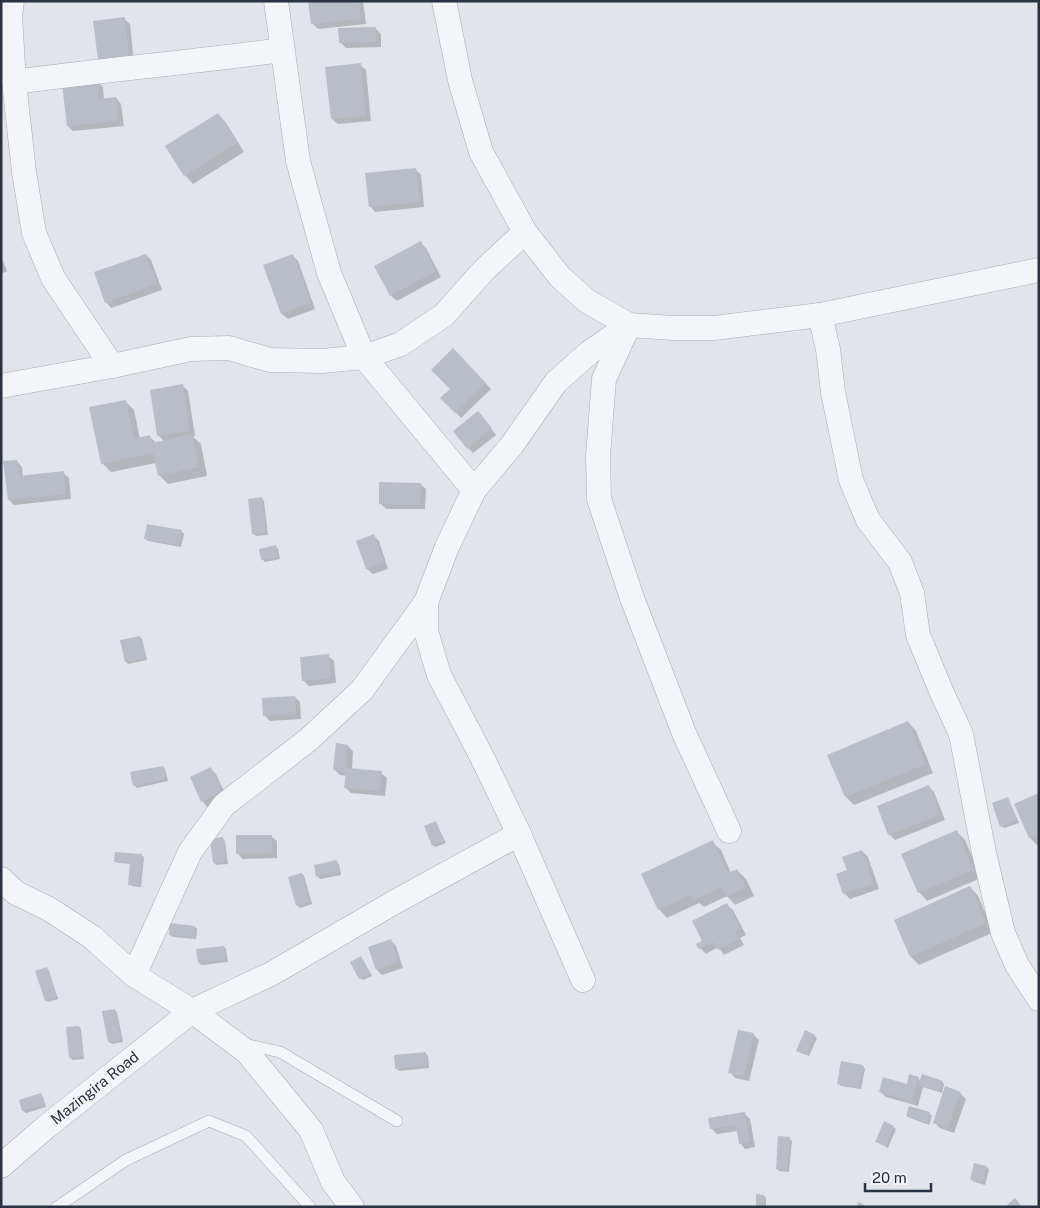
<svg xmlns="http://www.w3.org/2000/svg" width="1040" height="1208" viewBox="0 0 1040 1208" font-family="'Public Sans',sans-serif">
<style>
.shadow{fill:#0003}
.building{fill:#b9bdc7}
.lines{fill:none;stroke-linecap:round;stroke-linejoin:round}
.lane-casing{stroke:#a6abb4;stroke-width:12}
.street-casing{stroke:#a6abb4;stroke-width:25}
.lane{stroke:#f4f5f8;stroke-width:11}
.street{stroke:#f4f5f8;stroke-width:24}
.labels{text-anchor:middle;stroke-width:4.5;stroke-linejoin:round;paint-order:stroke}
.street-label{font-size:15px;fill:#293142;stroke:#f1f3f7}
</style>
<rect width="100%" height="100%" fill="#e1e4ea"/>
<g class="shadow">
<path d="M 310,1 L 363,1 L 366,24 L 318,29 L 312,23 Z"/>
<path d="M 124,19 L 130,24 L 134,62 L 95,22 Z"/>
<path d="M 375,28 L 381,34 L 381,47 L 346,48 L 340,42 Z"/>
<path d="M 360,65 L 366,70 L 371,121 L 338,124 L 332,119 Z"/>
<path d="M 97,81 L 103,87 L 104,99 L 116,98 L 121,104 L 124,126 L 73,131 L 68,126 Z"/>
<path d="M 218,114 L 226,123 L 244,152 L 193,184 L 185,175 Z"/>
<path d="M 416,170 L 421,175 L 424,207 L 375,212 L 370,206 Z"/>
<path d="M 420,243 L 426,248 L 441,277 L 397,301 L 391,296 L 376,267 Z"/>
<path d="M 146,255 L 151,260 L 162,290 L 111,308 L 106,302 Z"/>
<path d="M 1,256 L 7,271 L 1,274 Z"/>
<path d="M 293,256 L 298,261 L 315,309 L 288,319 L 282,314 L 265,266 Z"/>
<path d="M 453,350 L 491,389 L 461,418 L 442,398 L 451,389 Z"/>
<path d="M 183,386 L 188,391 L 195,436 L 193,437 L 201,444 L 207,476 L 168,484 L 159,475 L 156,463 L 111,472 L 102,463 L 125,401 L 134,410 L 140,439 L 150,437 L 156,443 L 164,441 L 159,436 Z"/>
<path d="M 483,418 L 496,435 L 473,453 L 468,448 Z"/>
<path d="M 17,461 L 22,467 L 23,477 L 63,473 L 69,478 L 71,499 L 14,505 L 9,500 Z"/>
<path d="M 420,484 L 426,489 L 425,509 L 386,509 L 380,503 Z"/>
<path d="M 262,498 L 264,501 L 268,535 L 256,536 L 253,534 Z"/>
<path d="M 181,531 L 184,534 L 181,547 L 148,541 L 146,539 Z"/>
<path d="M 374,536 L 379,541 L 388,569 L 373,574 L 367,569 Z"/>
<path d="M 276,547 L 278,549 L 280,559 L 265,562 L 262,559 Z"/>
<path d="M 140,637 L 142,639 L 147,660 L 128,664 L 126,661 Z"/>
<path d="M 328,656 L 334,661 L 336,683 L 309,686 L 303,680 Z"/>
<path d="M 295,697 L 300,702 L 301,719 L 270,721 L 264,715 Z"/>
<path d="M 908,722 L 916,731 L 933,773 L 854,805 L 846,797 Z"/>
<path d="M 348,746 L 353,751 L 352,770 L 381,773 L 387,778 L 385,796 L 351,793 L 346,788 L 347,776 L 340,775 L 335,770 Z"/>
<path d="M 163,767 L 165,769 L 168,781 L 137,788 L 134,785 Z"/>
<path d="M 211,769 L 216,774 L 227,798 L 207,807 L 202,801 Z"/>
<path d="M 929,787 L 934,792 L 945,820 L 895,840 L 889,834 Z"/>
<path d="M 1039,795 L 1039,846 L 1038,846 L 1030,838 Z"/>
<path d="M 1008,799 L 1019,823 L 1004,828 L 1002,826 Z"/>
<path d="M 436,823 L 446,843 L 435,847 L 433,845 Z"/>
<path d="M 957,832 L 965,840 L 981,878 L 927,901 L 919,892 Z"/>
<path d="M 271,836 L 277,841 L 277,858 L 243,859 L 237,853 Z"/>
<path d="M 223,839 L 225,841 L 228,864 L 216,865 L 214,863 Z"/>
<path d="M 712,842 L 721,850 L 731,873 L 737,870 L 746,879 L 754,896 L 735,905 L 727,896 L 704,907 L 699,903 L 667,918 L 659,909 Z"/>
<path d="M 862,851 L 868,857 L 879,889 L 850,899 L 845,894 L 838,875 L 848,870 Z"/>
<path d="M 141,855 L 144,857 L 141,887 L 132,886 L 129,884 L 131,864 L 118,863 L 115,861 Z"/>
<path d="M 336,862 L 339,864 L 341,875 L 320,879 L 318,877 Z"/>
<path d="M 302,874 L 304,876 L 312,904 L 300,908 L 297,905 Z"/>
<path d="M 970,887 L 978,896 L 994,932 L 919,965 L 911,957 Z"/>
<path d="M 727,905 L 733,910 L 746,935 L 740,938 L 744,945 L 724,955 L 718,947 L 706,954 L 700,948 Z"/>
<path d="M 195,927 L 197,929 L 196,939 L 173,937 L 170,935 Z"/>
<path d="M 390,940 L 396,946 L 403,968 L 382,975 L 377,970 L 369,948 Z"/>
<path d="M 224,947 L 226,949 L 228,962 L 202,965 L 199,963 Z"/>
<path d="M 363,960 L 372,976 L 363,980 L 360,978 Z"/>
<path d="M 47,969 L 49,971 L 58,999 L 48,1002 L 46,1000 Z"/>
<path d="M 114,1010 L 117,1012 L 123,1042 L 112,1044 L 109,1042 Z"/>
<path d="M 79,1027 L 81,1029 L 84,1059 L 73,1060 L 70,1058 Z"/>
<path d="M 753,1034 L 759,1040 L 749,1081 L 735,1078 L 730,1072 Z"/>
<path d="M 814,1036 L 817,1038 L 809,1056 L 797,1051 Z"/>
<path d="M 425,1053 L 428,1056 L 429,1068 L 399,1071 L 396,1068 Z"/>
<path d="M 863,1066 L 865,1069 L 861,1089 L 841,1086 L 838,1083 Z"/>
<path d="M 918,1078 L 921,1081 L 942,1082 L 944,1084 L 942,1093 L 923,1087 L 918,1106 L 886,1097 L 880,1091 L 908,1085 Z"/>
<path d="M 960,1093 L 966,1099 L 954,1133 L 940,1128 L 934,1122 Z"/>
<path d="M 40,1095 L 43,1097 L 46,1107 L 26,1113 L 23,1111 L 20,1101 Z"/>
<path d="M 744,1113 L 750,1119 L 755,1147 L 745,1149 L 740,1143 L 738,1131 L 717,1134 L 712,1129 L 710,1119 Z"/>
<path d="M 929,1113 L 932,1116 L 929,1125 L 910,1118 L 907,1116 Z"/>
<path d="M 885,1123 L 896,1129 L 888,1148 L 877,1142 Z"/>
<path d="M 789,1138 L 792,1141 L 789,1172 L 779,1171 L 777,1168 Z"/>
<path d="M 987,1167 L 989,1170 L 985,1185 L 974,1182 L 971,1179 Z"/>
<path d="M 764,1196 L 766,1198 L 766,1207 L 758,1207 Z"/>
</g>
<g class="building">
<path d="M 308,1 L 359,1 L 361,19 L 311,24 Z"/>
<path d="M 125,17 L 129,57 L 98,60 L 93,21 Z"/>
<path d="M 376,27 L 376,42 L 339,43 L 338,28 Z"/>
<path d="M 361,63 L 366,116 L 331,119 L 325,67 Z"/>
<path d="M 97,80 L 99,99 L 116,97 L 119,121 L 67,126 L 62,84 Z"/>
<path d="M 218,113 L 237,143 L 184,176 L 165,146 Z"/>
<path d="M 416,168 L 420,202 L 369,207 L 365,173 Z"/>
<path d="M 421,241 L 436,271 L 390,296 L 374,266 Z"/>
<path d="M 146,254 L 157,284 L 105,303 L 94,272 Z"/>
<path d="M 293,254 L 311,303 L 281,314 L 263,265 Z"/>
<path d="M 453,348 L 486,383 L 455,413 L 440,398 L 450,389 L 431,370 Z"/>
<path d="M 183,384 L 190,431 L 157,436 L 150,390 Z"/>
<path d="M 126,400 L 134,439 L 150,435 L 152,443 L 192,434 L 199,467 L 158,476 L 153,453 L 101,464 L 89,407 Z"/>
<path d="M 478,411 L 492,428 L 467,449 L 453,431 Z"/>
<path d="M 17,460 L 19,476 L 64,471 L 66,494 L 8,500 L 3,461 Z"/>
<path d="M 379,482 L 421,483 L 420,504 L 379,504 Z"/>
<path d="M 262,497 L 266,533 L 252,534 L 248,499 Z"/>
<path d="M 147,524 L 182,530 L 179,545 L 144,539 Z"/>
<path d="M 374,534 L 384,563 L 366,569 L 356,541 Z"/>
<path d="M 276,545 L 278,557 L 261,560 L 259,549 Z"/>
<path d="M 140,636 L 145,658 L 125,662 L 120,640 Z"/>
<path d="M 329,654 L 331,678 L 302,681 L 300,657 Z"/>
<path d="M 295,696 L 296,714 L 263,716 L 262,698 Z"/>
<path d="M 908,721 L 926,764 L 845,797 L 827,755 Z"/>
<path d="M 336,743 L 348,745 L 346,768 L 382,771 L 380,791 L 344,788 L 346,772 L 333,770 Z"/>
<path d="M 163,766 L 166,779 L 133,786 L 130,772 Z"/>
<path d="M 211,767 L 222,792 L 201,802 L 190,777 Z"/>
<path d="M 929,785 L 940,815 L 888,835 L 877,806 Z"/>
<path d="M 1039,793 L 1039,834 L 1029,838 L 1014,804 Z"/>
<path d="M 1008,797 L 1017,820 L 1000,827 L 992,803 Z"/>
<path d="M 436,821 L 444,841 L 432,846 L 424,826 Z"/>
<path d="M 957,830 L 973,870 L 918,893 L 901,854 Z"/>
<path d="M 236,835 L 272,835 L 272,853 L 236,854 Z"/>
<path d="M 223,837 L 226,862 L 213,863 L 210,839 Z"/>
<path d="M 713,840 L 728,873 L 737,869 L 746,887 L 726,897 L 721,887 L 694,900 L 690,895 L 658,910 L 641,874 Z"/>
<path d="M 862,850 L 874,884 L 843,894 L 836,874 L 847,870 L 842,857 Z"/>
<path d="M 115,852 L 142,854 L 139,885 L 128,885 L 130,862 L 114,862 Z"/>
<path d="M 337,860 L 339,873 L 316,877 L 314,865 Z"/>
<path d="M 302,873 L 310,902 L 296,906 L 288,877 Z"/>
<path d="M 970,886 L 986,923 L 910,957 L 894,920 Z"/>
<path d="M 727,903 L 741,929 L 735,932 L 739,939 L 718,950 L 713,942 L 699,949 L 696,944 L 702,941 L 692,921 Z"/>
<path d="M 170,923 L 195,926 L 194,938 L 169,935 Z"/>
<path d="M 391,939 L 399,962 L 376,970 L 368,947 Z"/>
<path d="M 224,946 L 226,959 L 198,963 L 196,949 Z"/>
<path d="M 361,956 L 370,973 L 359,979 L 350,962 Z"/>
<path d="M 47,967 L 57,997 L 45,1001 L 35,971 Z"/>
<path d="M 115,1009 L 121,1040 L 108,1042 L 102,1011 Z"/>
<path d="M 79,1026 L 83,1057 L 69,1058 L 66,1027 Z"/>
<path d="M 738,1030 L 754,1033 L 744,1076 L 728,1073 Z"/>
<path d="M 805,1030 L 815,1035 L 806,1055 L 796,1051 Z"/>
<path d="M 426,1052 L 427,1065 L 395,1069 L 394,1055 Z"/>
<path d="M 841,1061 L 863,1065 L 859,1088 L 837,1084 Z"/>
<path d="M 909,1074 L 919,1077 L 912,1101 L 879,1092 L 883,1077 L 907,1084 Z"/>
<path d="M 922,1074 L 943,1081 L 939,1092 L 918,1085 Z"/>
<path d="M 945,1086 L 961,1092 L 948,1128 L 933,1123 Z"/>
<path d="M 41,1093 L 44,1105 L 22,1111 L 19,1100 Z"/>
<path d="M 909,1106 L 930,1112 L 927,1123 L 906,1116 Z"/>
<path d="M 745,1112 L 750,1142 L 739,1144 L 736,1125 L 710,1129 L 708,1118 Z"/>
<path d="M 884,1121 L 894,1126 L 886,1146 L 875,1142 Z"/>
<path d="M 778,1136 L 790,1137 L 787,1170 L 776,1169 Z"/>
<path d="M 974,1163 L 987,1166 L 982,1183 L 970,1180 Z"/>
<path d="M 756,1194 L 764,1195 L 764,1206 L 756,1207 Z"/>
<path d="M 1015,1198 L 1022,1207 L 1005,1207 Z"/>
<path d="M 859,1202 L 867,1207 L 856,1207 Z"/>
</g>
<g class="lines">
<g class="lane-casing">
<g id="lane">
<path d="M 244,1044 L 280,1052 L 397,1121"/>
<path d="M 57,1207 L 126,1160 L 209,1121 L 246,1136 L 310,1207"/>
</g>
</g>
<g class="street-casing">
<g id="street">
<path d="M 12,1 L 10,16 L 14,82 L 24,172 L 34,233 L 53,278 L 112,366"/>
<path d="M 276,1 L 298,161 L 329,273 L 364,357 L 474,490"/>
<path d="M 444,1 L 460,80 L 481,152 L 525,232 L 560,277 L 587,301 L 629,325 L 673,328 L 714,328 L 820,315 L 1039,270"/>
<path d="M 14,82 C 103,70 193,62 282,50"/>
<path d="M 820,315 L 828,349 L 833,392 L 851,480 L 868,520 L 900,562 L 912,593 L 918,635 L 942,693 L 961,734 L 984,853 L 1003,933 L 1017,965 L 1039,999"/>
<path d="M 628,327 L 604,379 L 598,456 L 599,499 L 632,598 L 684,733 L 729,831"/>
<path d="M 1,386 L 112,366 L 191,349 L 229,348 L 270,360 L 322,361 L 364,357 L 401,344 L 444,315 L 484,270 L 525,232"/>
<path d="M 1,879 L 16,893 L 49,909 L 92,937 L 134,975 L 192,1011 L 271,974 L 393,903 L 519,834"/>
<path d="M 134,975 L 190,852 L 224,805 L 308,740 L 362,690 L 426,602"/>
<path d="M 583,980 L 519,834 L 482,757 L 439,675 L 426,631 L 426,602 L 447,547 L 474,490 L 512,445 L 556,382 L 590,352 L 629,325"/>
<path id="s1" d="M 1,1166 L 46,1127 L 192,1011 L 247,1052 L 311,1130 L 333,1182 L 352,1207"/>
</g>
</g>
<use href="#lane" class="lane"/>
<use href="#street" class="street"/>
</g>
<g class="labels">
<g class="street-label">
<text dy="5" stroke="none"><textPath href="#s1" startOffset="122">Mazingira Road</textPath></text>
</g>
</g>
<rect width="1040" height="1208" fill="none" stroke="#293142" stroke-width="5"/>
<path d="M865 1183v8h66v-8" fill="none" stroke="#293142" stroke-width="2.5"/>
<text x="872" y="1183" font-size="15" fill="#293142" stroke="#f1f3f7" stroke-width="4" paint-order="stroke">20 m</text>
</svg>
